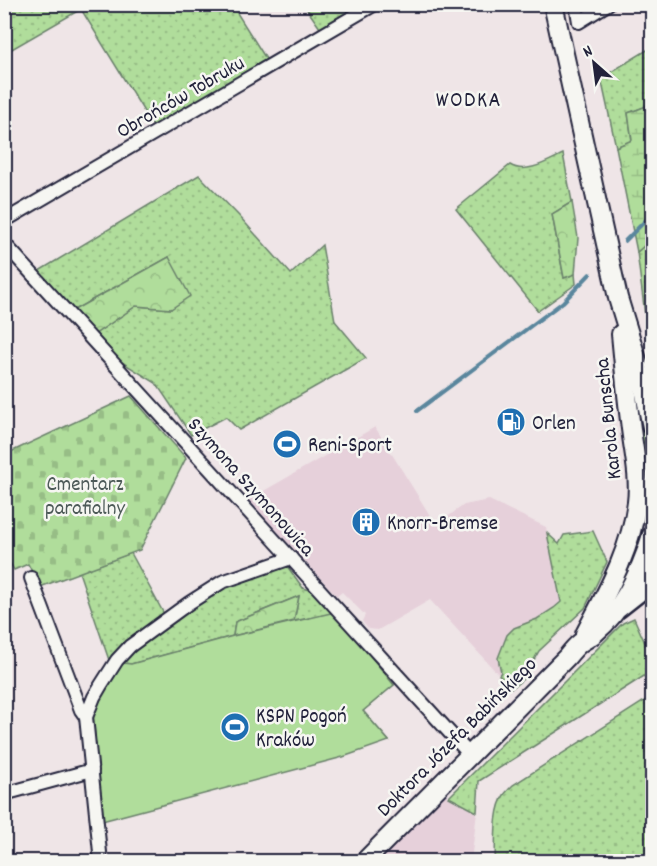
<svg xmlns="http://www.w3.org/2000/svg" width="657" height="866" viewBox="0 0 657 866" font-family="Dekko,sans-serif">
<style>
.built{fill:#e6d0da}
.grass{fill:url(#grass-dots);stroke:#69806b;stroke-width:1.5}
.forest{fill:url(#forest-crowns);stroke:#69806b;stroke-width:1.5}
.wetland{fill:url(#wetland-marsh);stroke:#69806b;stroke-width:1.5}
.cemetery{fill:url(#cemetery-stones);stroke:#69806b;stroke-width:1.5}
.pitch{fill:#b0dd9b;stroke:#69806b;stroke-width:1.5}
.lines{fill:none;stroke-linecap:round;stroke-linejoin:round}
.stream{stroke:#5a869d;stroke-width:4}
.minor-casing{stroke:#22223b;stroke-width:16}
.tertiary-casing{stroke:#22223b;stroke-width:21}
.secondary-casing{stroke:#22223b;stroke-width:22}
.minor{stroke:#f6f6f2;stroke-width:12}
.tertiary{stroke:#f6f6f2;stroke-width:16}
.secondary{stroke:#f6f6f2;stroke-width:18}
.labels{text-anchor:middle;stroke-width:5;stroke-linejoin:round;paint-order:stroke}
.street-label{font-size:21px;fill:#22223b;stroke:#f6f6f2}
.poi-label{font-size:21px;fill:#22223b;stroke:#f6f6f2;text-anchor:start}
.park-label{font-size:21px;fill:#4d5a58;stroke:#f6f6f2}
.neighbourhood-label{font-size:22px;letter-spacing:1.5px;fill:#22223b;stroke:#f6f6f2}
</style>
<defs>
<pattern id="grass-dots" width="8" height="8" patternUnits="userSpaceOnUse" patternTransform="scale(1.5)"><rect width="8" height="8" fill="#b0dd9b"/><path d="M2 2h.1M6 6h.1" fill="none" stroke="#97bd86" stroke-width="1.8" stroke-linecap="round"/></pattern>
<pattern id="forest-crowns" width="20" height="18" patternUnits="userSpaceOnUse" patternTransform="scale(1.5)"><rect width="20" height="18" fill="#b0dd9b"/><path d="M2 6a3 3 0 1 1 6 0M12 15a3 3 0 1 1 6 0" fill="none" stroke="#97bd86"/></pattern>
<pattern id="wetland-marsh" width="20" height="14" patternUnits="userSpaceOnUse" patternTransform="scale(1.5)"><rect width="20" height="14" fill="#b0dd9b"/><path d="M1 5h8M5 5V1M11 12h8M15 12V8" fill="none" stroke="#97bd86"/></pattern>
<pattern id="cemetery-stones" width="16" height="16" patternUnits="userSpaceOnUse" patternTransform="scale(1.5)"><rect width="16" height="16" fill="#b0dd9b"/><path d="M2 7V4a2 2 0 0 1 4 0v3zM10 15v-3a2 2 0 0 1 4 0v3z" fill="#97bd86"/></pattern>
</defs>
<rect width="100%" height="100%" fill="#efe5e7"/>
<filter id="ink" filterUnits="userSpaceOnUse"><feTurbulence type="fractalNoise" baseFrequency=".0167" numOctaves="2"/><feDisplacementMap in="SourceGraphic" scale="12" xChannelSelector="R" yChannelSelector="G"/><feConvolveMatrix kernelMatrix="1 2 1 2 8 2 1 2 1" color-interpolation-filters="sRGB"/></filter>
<g filter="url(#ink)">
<g class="built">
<path d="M 375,427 L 436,525 L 464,505 L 489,500 L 546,527 L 561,602 L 554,608 L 537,619 L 514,628 L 501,672 L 499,675 L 430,600 L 378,630 L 368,629 L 362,621 L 365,615 L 342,592 L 337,596 L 248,500 Z"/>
<path d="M 444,794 L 477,812 L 471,861 L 380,862 Z"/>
</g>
<g class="grass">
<path d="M 20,4 L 232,5 L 268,62 L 154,128 L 81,9 L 5,53 L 4,14 Z"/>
<path d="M 304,5 L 369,5 L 322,31 Z"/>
<path d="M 652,47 L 652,104 L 628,113 L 632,141 L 616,147 L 601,78 Z"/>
<path d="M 563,154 L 572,202 L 552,214 L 564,278 L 575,274 L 576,284 L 538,311 L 456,209 L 510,165 C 526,175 548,161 563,154 Z"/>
<path d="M 199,175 L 239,216 L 291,274 L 322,245 L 335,321 L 366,358 L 239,430 L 226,417 L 191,435 L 156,383 L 120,361 L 95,334 L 136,306 L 171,309 L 169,257 L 74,310 L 39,271 Z"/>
<path d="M 652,239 L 652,336 L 648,338 L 637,252 Z"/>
<path d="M 631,373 L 635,373 L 652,453 L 652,496 L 643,495 Z"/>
<path d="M 593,531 L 607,562 L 585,608 L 539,651 L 523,679 L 512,688 L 499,675 L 501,672 L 498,658 L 507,635 L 514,628 L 537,619 L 554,608 L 561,602 L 547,533 L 559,544 L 564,535 Z"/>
<path d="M 131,553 L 164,614 L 130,639 L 110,663 L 79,572 Z"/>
<path d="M 287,566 L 303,588 L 314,591 L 335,612 L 394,685 L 363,711 L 389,741 L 363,745 L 335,613 L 294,621 L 299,596 L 235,622 L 233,636 L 131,664 L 123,663 C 154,626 210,589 255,573 C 265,569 276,568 287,566 Z"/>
<path d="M 634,618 L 652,659 L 652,671 L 479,781 L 477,812 L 449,797 L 623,623 Z"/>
<path d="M 652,696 L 652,861 L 495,861 C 496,843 493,811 504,795 C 506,792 510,788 513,785 Z"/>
</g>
<g class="forest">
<path d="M 572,202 L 578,238 L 575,274 L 564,278 L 552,214 Z"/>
<path d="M 169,257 L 190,296 L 171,309 L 136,306 L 95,334 L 74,310 Z"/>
<path d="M 299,596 L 294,621 L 233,636 L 235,622 Z"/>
</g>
<path class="wetland" d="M 652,104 L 652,239 L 637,252 L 616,147 L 632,140 L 628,113 Z"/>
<path class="cemetery" d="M 131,396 L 186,458 L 140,550 L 40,587 L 28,564 L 14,570 L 5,554 L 4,455 Z"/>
<path class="pitch" d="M 335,612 L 394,685 L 363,711 L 389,741 L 343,757 L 102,821 L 93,712 L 108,684 L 123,663 L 131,664 L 233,636 Z"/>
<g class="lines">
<g class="stream">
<path d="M 625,241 L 652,214"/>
<path d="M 417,411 L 563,302 L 590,274"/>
</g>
<g class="minor-casing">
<g id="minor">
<path d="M 576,4 L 579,22 L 608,4"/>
<path d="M 4,221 L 375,4"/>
<path d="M 4,243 L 470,755"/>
<path d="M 31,578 L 81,710 L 86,717"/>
<path d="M 4,794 L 92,770"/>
<path d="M 101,862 L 86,717 L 94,697 L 101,685 L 117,660 L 130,646 L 189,603 L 222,582 L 291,558"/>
</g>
</g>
<g class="tertiary-casing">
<path id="tertiary" d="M 619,609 L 652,583"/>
</g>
<g class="secondary-casing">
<g id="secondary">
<path d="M 553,4 L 618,298 L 640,370 L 652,427"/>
<path d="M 585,634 C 607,592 631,550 637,502 C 640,478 634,453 631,429 C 627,397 624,366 621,334"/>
<path d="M 364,862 L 567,657 C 571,652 575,647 580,643 C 585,639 591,637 596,632 C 625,607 641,571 652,535"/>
</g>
</g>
<use href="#minor" class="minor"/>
<use href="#tertiary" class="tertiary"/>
<use href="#secondary" class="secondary"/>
</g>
</g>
<defs>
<g id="fuel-disc" transform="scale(1.5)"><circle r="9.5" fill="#1f6fb2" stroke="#f6f6f2"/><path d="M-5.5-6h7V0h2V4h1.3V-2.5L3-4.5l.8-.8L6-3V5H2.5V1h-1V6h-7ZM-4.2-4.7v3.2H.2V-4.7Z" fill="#fff"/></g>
<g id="stadium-disc" transform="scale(1.5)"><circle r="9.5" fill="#1f6fb2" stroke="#f6f6f2"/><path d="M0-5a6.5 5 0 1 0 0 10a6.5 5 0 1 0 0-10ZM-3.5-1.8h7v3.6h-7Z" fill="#fff"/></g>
<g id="building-disc" transform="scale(1.5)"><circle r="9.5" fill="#1f6fb2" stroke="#f6f6f2"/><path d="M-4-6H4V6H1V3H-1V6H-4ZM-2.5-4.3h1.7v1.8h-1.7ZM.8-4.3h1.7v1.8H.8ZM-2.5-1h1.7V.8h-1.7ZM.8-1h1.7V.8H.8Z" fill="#fff"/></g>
</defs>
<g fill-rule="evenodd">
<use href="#fuel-disc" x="511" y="422"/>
<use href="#stadium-disc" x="287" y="444"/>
<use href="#building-disc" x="366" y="522"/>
<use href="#stadium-disc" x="235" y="727"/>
</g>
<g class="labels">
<g class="street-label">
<text transform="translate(180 96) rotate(-30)" y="7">Obrońców Tobruku</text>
<text transform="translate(607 419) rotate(-96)" y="7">Karola Bunscha</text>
<text transform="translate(252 486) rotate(48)" y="7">Szymona Szymonowica</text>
<text transform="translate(456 736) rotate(-45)" y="7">Doktora Józefa Babińskiego</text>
</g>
<g class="poi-label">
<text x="532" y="429">Orlen</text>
<text x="308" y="451">Reni-Sport</text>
<text x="387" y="529">Knorr-Bremse</text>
<text x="256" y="722">KSPN Pogoń<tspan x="256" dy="24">Kraków</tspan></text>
</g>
<g class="park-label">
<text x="85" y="490">Cmentarz<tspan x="85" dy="24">parafialny</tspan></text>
</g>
<g class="neighbourhood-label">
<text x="469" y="106">WODKA</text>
</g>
</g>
<rect width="657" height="866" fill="none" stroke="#f6f6f2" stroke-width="24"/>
<rect x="12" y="12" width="633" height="842" fill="none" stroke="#22223b" stroke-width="2" filter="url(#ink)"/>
<g transform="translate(594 63) rotate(332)" stroke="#f6f6f2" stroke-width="4.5" paint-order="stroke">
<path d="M0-4.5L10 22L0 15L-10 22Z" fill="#22223b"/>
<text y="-9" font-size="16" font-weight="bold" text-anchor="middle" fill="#22223b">N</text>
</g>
</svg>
